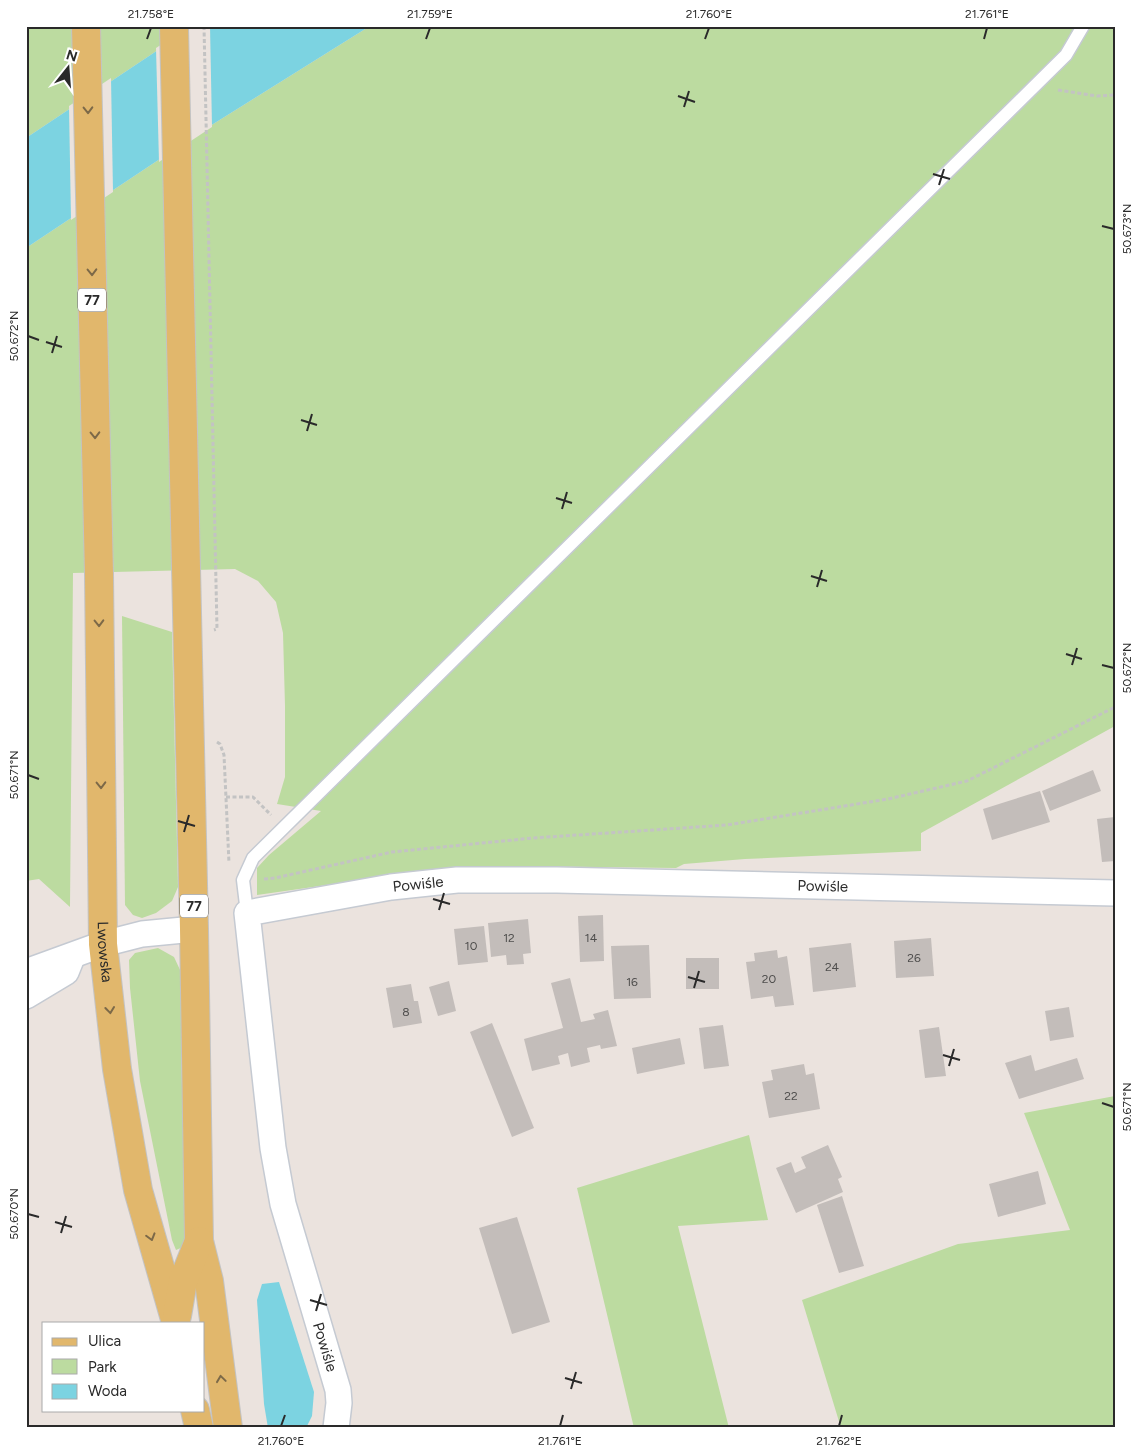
<svg xmlns="http://www.w3.org/2000/svg" width="1141" height="1454" viewBox="0 0 1141 1454" font-family="Figtree,sans-serif">
<style>
.green{fill:#bcdba0}
.water{fill:#7cd3e1}
.pier{fill:#ebe3de}
.building{fill:#c3bdba}
.lines{fill:none;stroke-linecap:round;stroke-linejoin:round}
.service-casing{stroke:#c5cad2;stroke-width:15}
.minor-casing{stroke:#c5cad2;stroke-width:28}
.primary-casing{stroke:#c3c3c3;stroke-width:30}
.path{stroke:#c3c3c3;stroke-width:3;stroke-dasharray:4 2.5;stroke-linecap:butt}
.service{stroke:#fff;stroke-width:12}
.minor{stroke:#fff;stroke-width:25}
.primary{stroke:#e1b76c;stroke-width:28}
.oneway{stroke:#7c6948}
.ticks{fill:none;stroke:#2a2a2a;stroke-width:2}
.labels{text-anchor:middle;stroke-width:5;stroke-linejoin:round;paint-order:stroke}
.number-label{font-size:12px;fill:#504f4e}
.shield{fill:#fff;stroke:#6a6a6a;stroke-width:1}
.shield-label{font-size:14px;font-weight:bold;fill:#2a2a2a}
.street-label{font-size:15px;fill:#2a2a2a;stroke:#fff}
.neatline{fill:none;stroke:#2a2a2a;stroke-width:2}
.ticks-label{font-size:12px;text-anchor:middle;fill:#2a2a2a}
</style>
<rect width="100%" height="100%" fill="#ebe3de"/>
<g class="green">
<path d="M 26,26 L 194,26 L 26,138 Z"/>
<path d="M 370,26 L 1115,26 L 1115,726 L 921,833 L 921,851 L 745,859 L 684,864 L 676,868 L 498,866 L 432,870 L 257,895 L 257,868 L 269,855 L 321,811 L 277,804 L 285,777 L 285,706 L 283,633 L 276,602 L 258,581 L 235,569 L 73,573 L 70,907 L 39,879 L 26,881 L 26,248 L 202,131 Z"/>
<path d="M 122,616 L 172,632 L 178,887 L 172,901 L 156,913 L 142,918 L 133,915 L 125,905 Z"/>
<path d="M 158,948 L 174,957 L 181,972 L 181,1048 L 186,1240 L 183,1247 L 176,1250 L 172,1240 L 140,1081 L 130,988 L 129,960 L 135,953 Z"/>
<path d="M 1115,1096 L 1115,1428 L 841,1428 L 802,1300 L 958,1244 L 1070,1230 L 1024,1113 Z"/>
<path d="M 749,1135 L 768,1220 L 678,1226 L 729,1428 L 634,1428 L 577,1188 Z"/>
</g>
<g class="water">
<path d="M 194,26 L 370,26 L 202,131 L 26,248 L 26,138 Z"/>
<path d="M 279,1282 L 314,1392 L 312,1416 L 306,1428 L 268,1428 L 264,1404 L 257,1300 L 262,1284 Z"/>
</g>
<g class="pier">
<path d="M 190,26 L 210,26 L 212,127 L 159,162 L 156,48 Z"/>
<path d="M 111,78 L 113,192 L 71,220 L 69,106 Z"/>
</g>
<g class="building">
<path d="M 1093,770 L 1101,791 L 1050,811 L 1042,791 Z"/>
<path d="M 1040,791 L 1050,822 L 992,840 L 983,809 Z"/>
<path d="M 1115,817 L 1115,861 L 1102,862 L 1097,819 Z"/>
<path d="M 603,915 L 604,961 L 580,962 L 578,916 Z"/>
<path d="M 528,919 L 531,953 L 523,954 L 524,964 L 507,965 L 506,955 L 491,957 L 488,923 Z"/>
<path d="M 484,926 L 488,962 L 458,965 L 454,929 Z"/>
<path d="M 931,938 L 934,976 L 896,978 L 894,941 Z"/>
<path d="M 851,943 L 856,987 L 813,992 L 809,948 Z"/>
<path d="M 649,945 L 651,998 L 614,999 L 611,946 Z"/>
<path d="M 777,950 L 778,958 L 787,956 L 794,1005 L 775,1007 L 773,996 L 751,999 L 746,962 L 755,961 L 754,953 Z"/>
<rect x="686" y="958" width="33" height="31"/>
<path d="M 570,978 L 581,1022 L 595,1019 L 593,1014 L 608,1010 L 617,1046 L 601,1049 L 600,1045 L 587,1048 L 590,1062 L 571,1067 L 568,1053 L 558,1056 L 560,1064 L 532,1071 L 524,1039 L 563,1028 L 551,983 Z"/>
<path d="M 449,981 L 456,1011 L 438,1016 L 429,987 Z"/>
<path d="M 411,984 L 414,1001 L 418,1001 L 422,1023 L 393,1028 L 386,988 Z"/>
<path d="M 1069,1007 L 1074,1037 L 1050,1041 L 1045,1011 Z"/>
<path d="M 492,1023 L 534,1128 L 512,1137 L 470,1032 Z"/>
<path d="M 723,1025 L 729,1066 L 704,1069 L 699,1028 Z"/>
<path d="M 939,1027 L 946,1076 L 925,1078 L 919,1030 Z"/>
<path d="M 680,1038 L 685,1064 L 637,1074 L 632,1048 Z"/>
<path d="M 1031,1055 L 1035,1071 L 1077,1058 L 1084,1079 L 1019,1099 L 1005,1063 Z"/>
<path d="M 804,1064 L 806,1075 L 814,1073 L 820,1109 L 769,1118 L 762,1082 L 773,1080 L 771,1070 Z"/>
<path d="M 828,1145 L 842,1177 L 838,1179 L 843,1192 L 796,1213 L 776,1168 L 791,1162 L 795,1173 L 806,1168 L 801,1157 Z"/>
<path d="M 1038,1171 L 1046,1204 L 998,1217 L 989,1184 Z"/>
<path d="M 842,1196 L 864,1266 L 839,1273 L 817,1205 Z"/>
<path d="M 517,1217 L 550,1322 L 512,1334 L 479,1228 Z"/>
</g>
<g class="lines">
<g class="service-casing">
<path id="service" d="M 247,913 L 243,880 L 253,858 L 1066,55 L 1083,26"/>
</g>
<g class="minor-casing">
<g id="minor">
<path d="M 26,972 L 103,944 L 142,934 L 194,929"/>
<path d="M 26,996 L 66,972 L 72,957"/>
<path id="s1" d="M 336,1428 L 339,1403 L 338,1390 L 283,1204 L 273,1148 L 247,913 L 391,887 L 457,880 L 557,880 L 1115,893"/>
</g>
</g>
<g class="primary-casing">
<g id="primary">
<path id="s2" d="M 86,26 L 99,574 L 103,944 L 117,1069 L 138,1190 L 176,1323"/>
<path d="M 174,26 L 194,929 L 199,1241 L 209,1281 L 228,1428"/>
<path d="M 177,1316 L 183,1281 L 199,1241"/>
<path d="M 195,1410 L 199,1428"/>
</g>
</g>
<g class="path">
<path d="M 204,26 L 217,629 L 214,630"/>
<path d="M 1058,90 L 1097,96 L 1115,95"/>
<path d="M 217,742 L 220,744 L 224,755 L 229,863"/>
<path d="M 226,797 L 253,797 L 271,815"/>
<path d="M 264,879 L 275,878 L 392,852 L 533,838 L 727,825 L 888,799 L 967,781 L 1115,707"/>
</g>
<use href="#service" class="service"/>
<use href="#minor" class="minor"/>
<use href="#primary" class="primary"/>
</g>
<defs><path id="oneway-chevron" d="M-2-3.5L2.5 0L-2 3.5" fill="none" stroke-width="1.6" stroke-linecap="round" stroke-linejoin="round" transform="scale(1.25)"/></defs>
<g class="oneway">
<use href="#oneway-chevron" transform="translate(88 110) rotate(89)"/>
<use href="#oneway-chevron" transform="translate(92 272) rotate(89)"/>
<use href="#oneway-chevron" transform="translate(95 435) rotate(89)"/>
<use href="#oneway-chevron" transform="translate(99 623) rotate(89)"/>
<use href="#oneway-chevron" transform="translate(101 785) rotate(89)"/>
<use href="#oneway-chevron" transform="translate(110 1010) rotate(83)"/>
<use href="#oneway-chevron" transform="translate(151 1237) rotate(74)"/>
<use href="#oneway-chevron" transform="translate(221 1379) rotate(-98)"/>
</g>
<path class="ticks" d="M 147,39 L 151,28M 426,39 L 430,28M 705,39 L 709,28M 984,39 L 987,28M 678,96 L 695,102M 684,107 L 689,91M 933,174 L 950,179M 939,185 L 944,169M 1102,226 L 1114,229M 28,336 L 39,340M 46,342 L 62,347M 52,353 L 57,336M 301,420 L 317,425M 307,431 L 312,414M 556,498 L 572,503M 562,509 L 567,492M 811,576 L 827,581M 817,587 L 822,570M 1066,654 L 1082,659M 1072,665 L 1077,648M 1102,665 L 1114,668M 28,775 L 39,779M 178,821 L 195,826M 184,832 L 189,815M 433,899 L 450,904M 439,910 L 444,893M 688,977 L 705,982M 694,988 L 699,971M 943,1055 L 960,1060M 949,1066 L 954,1049M 1102,1103 L 1114,1107M 28,1214 L 39,1217M 55,1222 L 72,1227M 61,1233 L 66,1216M 310,1300 L 327,1305M 316,1311 L 321,1294M 565,1378 L 582,1383M 571,1389 L 576,1372M 281,1426 L 285,1415M 560,1426 L 563,1415M 839,1426 L 842,1415"/>
<g class="labels">
<g class="number-label">
<text x="509" y="942">12</text>
<text x="591" y="942">14</text>
<text x="471" y="950">10</text>
<text x="914" y="962">26</text>
<text x="832" y="971">24</text>
<text x="769" y="983">20</text>
<text x="632" y="986">16</text>
<text x="406" y="1016">8</text>
<text x="791" y="1100">22</text>
</g>
<g class="shield">
<rect x="78" y="288.5" width="28" height="23" rx="4"/>
<rect x="180" y="894.5" width="28" height="23" rx="4"/>
</g>
<g class="shield-label">
<text x="92" y="305">77</text>
<text x="194" y="911">77</text>
</g>
<g class="street-label">
<text dy="5" stroke="none"><textPath href="#s1" startOffset="699">Powiśle</textPath></text>
<text dy="5" stroke="none"><textPath href="#s1" startOffset="1104">Powiśle</textPath></text>
<text dy="5" stroke="none"><textPath href="#s2" startOffset="926">Lwowska</textPath></text>
<text transform="translate(325 1347) rotate(73)" y="5">Powiśle</text>
</g>
</g>
<rect width="1141" height="1454" fill="none" stroke="#ffffff" stroke-width="55"/>
<rect x="42" y="1322" width="162" height="90" fill="#ffffff" stroke="#aaaaaa"/>
<rect x="52" y="1338" width="25" height="8" fill="#e1b76c" stroke="#aaaaaa"/>
<text x="88" y="1346" font-size="15" fill="#2a2a2a">Ulica</text>
<rect x="52" y="1359" width="25" height="15" fill="#bcdba0" stroke="#aaaaaa"/>
<text x="88" y="1372" font-size="15" fill="#2a2a2a">Park</text>
<rect x="52" y="1384" width="25" height="15" fill="#7cd3e1" stroke="#aaaaaa"/>
<text x="88" y="1396" font-size="15" fill="#2a2a2a">Woda</text>
<g transform="translate(68 68) rotate(17)" stroke="#ffffff" stroke-width="4" paint-order="stroke">
<path d="M0-4L9 19L0 12L-9 19Z" fill="#2a2a2a"/>
<text y="-8" font-size="14" font-weight="bold" text-anchor="middle" fill="#2a2a2a">N</text>
</g>
<rect x="28" y="28" width="1086" height="1398" class="neatline"/>
<g class="ticks-label">
<text x="151" y="18">21.758°E</text>
<text x="430" y="18">21.759°E</text>
<text x="709" y="18">21.760°E</text>
<text x="987" y="18">21.761°E</text>
<text transform="translate(1127 229) rotate(-90)" y="4">50.673°N</text>
<text transform="translate(14 336) rotate(-90)" y="4">50.672°N</text>
<text transform="translate(1127 668) rotate(-90)" y="4">50.672°N</text>
<text transform="translate(14 775) rotate(-90)" y="4">50.671°N</text>
<text transform="translate(1127 1107) rotate(-90)" y="4">50.671°N</text>
<text transform="translate(14 1214) rotate(-90)" y="4">50.670°N</text>
<text x="281" y="1445">21.760°E</text>
<text x="560" y="1445">21.761°E</text>
<text x="839" y="1445">21.762°E</text>
</g>
</svg>
